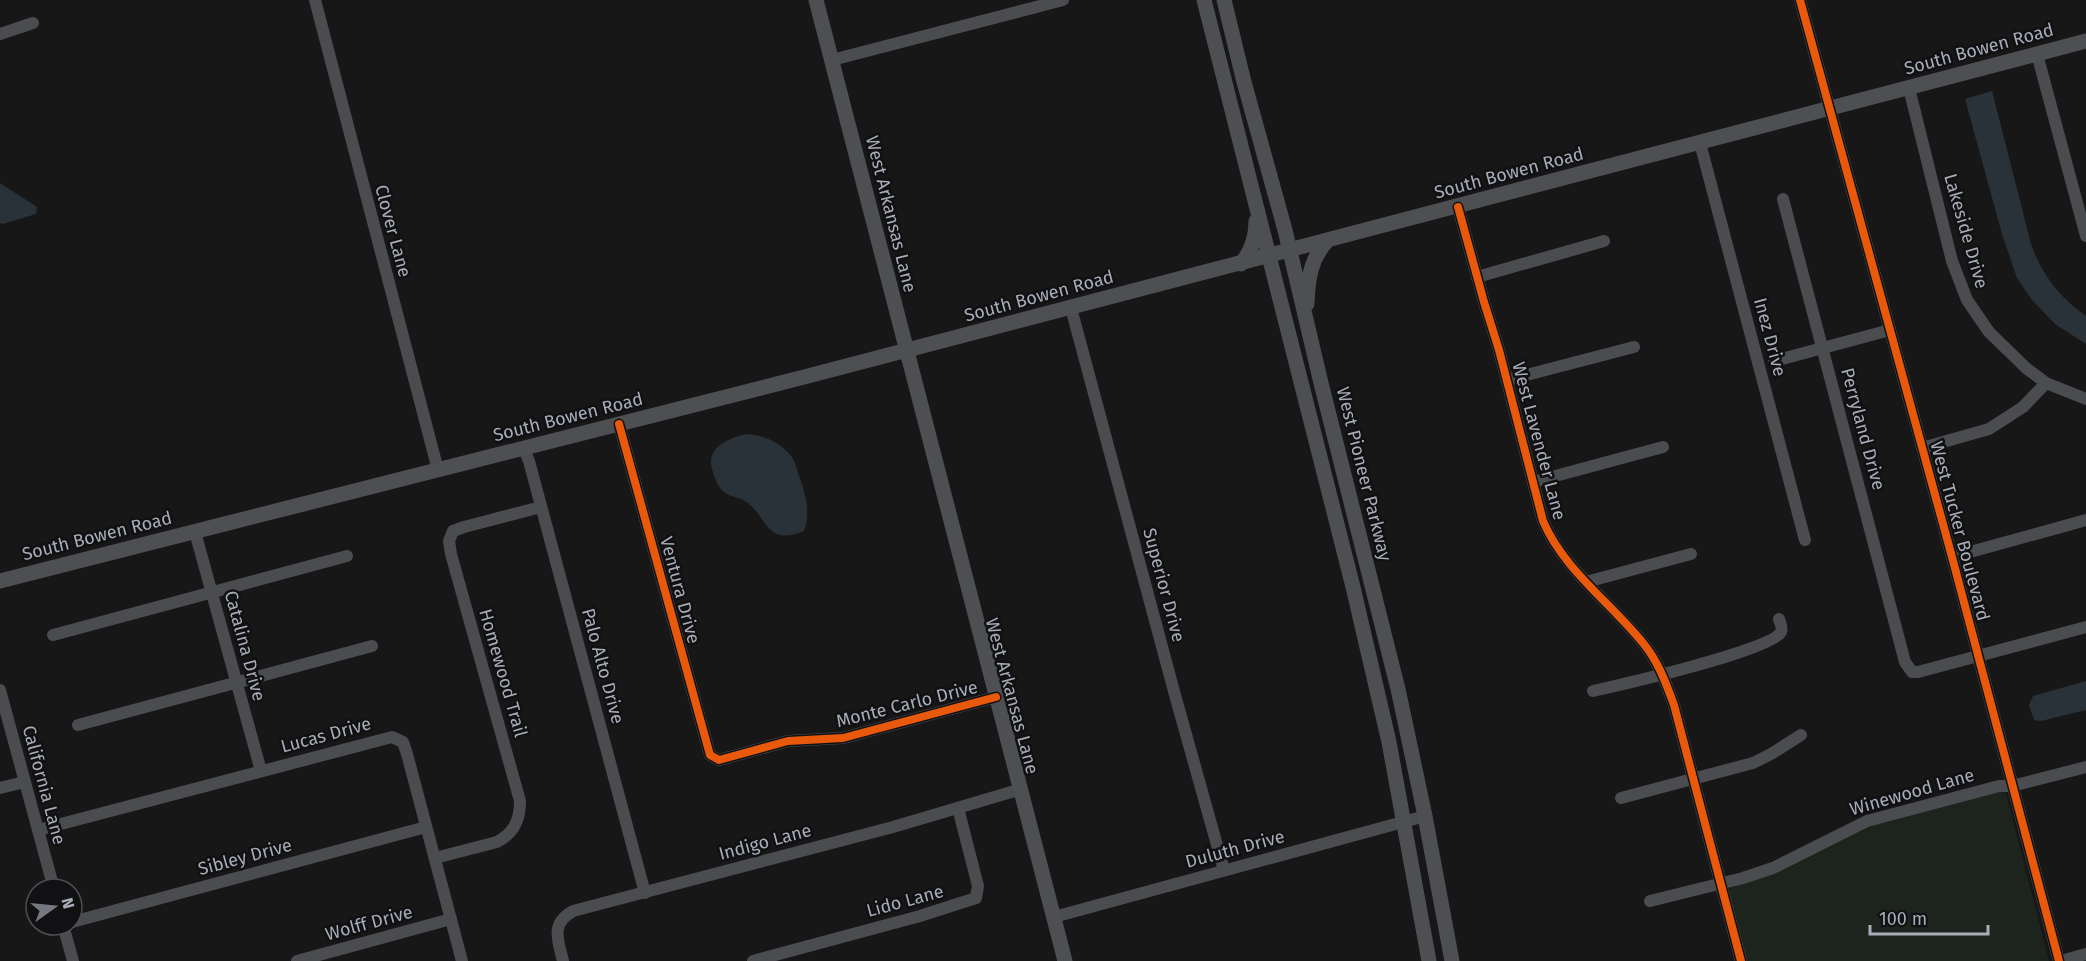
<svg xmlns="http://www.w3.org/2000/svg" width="2086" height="961" viewBox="0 0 2086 961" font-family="'Fira Sans',sans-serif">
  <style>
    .green { fill: #1d241e }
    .water { fill: #2a3239 }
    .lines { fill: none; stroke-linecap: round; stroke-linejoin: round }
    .minor { stroke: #4b4c50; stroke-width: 12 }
    .major { stroke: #4d4f52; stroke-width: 15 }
    .cycleway-casing { stroke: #111113; stroke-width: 11 }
    .cycleway { stroke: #e8590c; stroke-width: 8 }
    .labels { text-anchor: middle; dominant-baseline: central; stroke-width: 5; stroke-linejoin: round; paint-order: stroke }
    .street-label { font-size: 18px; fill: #a8adb8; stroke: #111113 }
  </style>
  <rect width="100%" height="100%" fill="#171717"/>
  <!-- green -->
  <polygon class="green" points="1999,791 2006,793 2049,961 1747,961 1728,893 1731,886 1862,828"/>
  <!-- water -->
  <g class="water">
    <path d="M1992 91 2031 244C2042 275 2059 297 2086 316V344L2055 324 2032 300 2017 278 2002 234 1965 99Z"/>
    <polygon points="0,183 37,207 36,214 3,224 0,223"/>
    <path d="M746 434C763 435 780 442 791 456 795 460 796 467 798 473 805 492 811 511 804 531 765 547 768 516 745 501 739 497 730 497 724 492 718 487 715 479 713 472 704 448 727 439 746 434Z"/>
    <polygon points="2086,681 2086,710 2041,721 2034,720 2029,705 2033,696"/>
  </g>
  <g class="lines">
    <!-- minor -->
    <g class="minor">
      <polyline points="315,0 438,470"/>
      <polyline points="1800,0 1952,557 2059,961"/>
      <polyline points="0,34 33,23"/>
      <polyline points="2037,54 2086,236"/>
      <polyline points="832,60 1063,0"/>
      <polyline points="1909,88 1952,261 1967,300 1989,332 2026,368 2046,383 2086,399"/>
      <polyline points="1700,143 1805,540"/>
      <polyline points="1783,199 1905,662 1912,672 1918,672 2086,627"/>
      <path d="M1458 207 1484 302 1499 350 1543 521C1564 570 1610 602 1643 643 1658 661 1666 683 1674 705L1741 961"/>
      <polyline points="1477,277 1604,241"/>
      <polyline points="1071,308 1175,695 1224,870"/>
      <polyline points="1774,361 1890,330"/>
      <polyline points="1507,380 1634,347"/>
      <polyline points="619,424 710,755 719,760 788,741 843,738 996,697"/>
      <polyline points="1922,448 1989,429 2023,407 2046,383"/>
      <polyline points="524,449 529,461 645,893"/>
      <polyline points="1533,482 1663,447"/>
      <polyline points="195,532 261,771"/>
      <polyline points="1952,557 2086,520"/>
      <polyline points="1586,582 1691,554"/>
      <polyline points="53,635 347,556"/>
      <polyline points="0,690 54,889"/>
      <path d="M1593 691C1620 685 1773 650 1781 632 1783 629 1780 622 1779 619"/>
      <polyline points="78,725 372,646"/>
      <polyline points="0,788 25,782"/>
      <polyline points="1621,798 1753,763 1771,754 1801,735"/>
      <polyline points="38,830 392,737 403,742 407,754 462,961"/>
      <path d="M435 858 497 842C514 833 520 820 520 801L451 554 449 541 453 531 464 527 541 507"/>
      <polyline points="1650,901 1743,878 1773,868 1867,821 1999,786 2012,786 2086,767"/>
      <polyline points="1054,917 1425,816"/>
      <polyline points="72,922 426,827"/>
      <polyline points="63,925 73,961"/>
      <polyline points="297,961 451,919"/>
      <path d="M563 961C558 940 550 924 573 911L893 827 1021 789"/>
      <polyline points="753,961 920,916 976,898 978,886 958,808"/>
      <polyline points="2061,961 2086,954"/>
    </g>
    <!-- major -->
    <g class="major">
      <polyline points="816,0 1065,961"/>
      <polyline points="1204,0 1353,587 1389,742 1429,961"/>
      <polyline points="1224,0 1244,82 1285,230 1321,383 1398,689 1425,816 1452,961"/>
      <path d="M1241 264C1251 252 1256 237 1256 221"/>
      <path d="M1307 304C1308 280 1310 259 1327 241"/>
      <polyline points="0,581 808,376 2086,41"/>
    </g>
    <defs>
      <g id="cycleway">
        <polyline points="1800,0 1952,557 2059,961"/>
        <path d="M1458 207 1484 302 1499 350 1543 521C1564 570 1610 602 1643 643 1658 661 1666 683 1674 705L1741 961"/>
        <polyline points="619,424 710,755 719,760 788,741 843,738 996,697"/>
      </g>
    </defs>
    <!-- cycleway casing -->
    <use href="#cycleway" class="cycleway-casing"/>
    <!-- cycleway -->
    <use href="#cycleway" class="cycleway"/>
  </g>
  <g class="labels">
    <!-- street labels -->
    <g class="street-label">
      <text transform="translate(1979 49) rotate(-15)">South Bowen Road</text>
      <text transform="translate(1509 173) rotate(-15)">South Bowen Road</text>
      <text transform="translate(891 214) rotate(76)">West Arkansas Lane</text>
      <text transform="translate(393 231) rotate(75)">Clover Lane</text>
      <text transform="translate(1966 231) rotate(74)">Lakeside Drive</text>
      <text transform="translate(1039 296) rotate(-15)">South Bowen Road</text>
      <text transform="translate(1770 337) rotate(75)">Inez Drive</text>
      <text transform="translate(568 417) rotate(-14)">South Bowen Road</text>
      <text transform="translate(1863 429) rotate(75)">Perryland Drive</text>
      <text transform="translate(1539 441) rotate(75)">West Lavender Lane</text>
      <text transform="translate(1364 474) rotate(76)">West Pioneer Parkway</text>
      <text transform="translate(1960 531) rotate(75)">West Tucker Boulevard</text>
      <text transform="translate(97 536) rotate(-14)">South Bowen Road</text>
      <text transform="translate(1164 585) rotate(75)">Superior Drive</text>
      <text transform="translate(680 590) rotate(75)">Ventura Drive</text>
      <text transform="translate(245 646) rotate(75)">Catalina Drive</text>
      <text transform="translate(603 666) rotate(75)">Palo Alto Drive</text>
      <text transform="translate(503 673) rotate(74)">Homewood Trail</text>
      <text transform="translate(1012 696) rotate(75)">West Arkansas Lane</text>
      <text transform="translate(907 704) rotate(-14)">Monte Carlo Drive</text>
      <text transform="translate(326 735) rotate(-15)">Lucas Drive</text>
      <text transform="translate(44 785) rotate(75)">California Lane</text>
      <text transform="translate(1912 792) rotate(-16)">Winewood Lane</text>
      <text transform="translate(765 842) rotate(-15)">Indigo Lane</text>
      <text transform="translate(1235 849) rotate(-15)">Duluth Drive</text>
      <text transform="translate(245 857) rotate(-15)">Sibley Drive</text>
      <text transform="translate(905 901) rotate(-15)">Lido Lane</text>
      <text transform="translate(369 923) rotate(-15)">Wolff Drive</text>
    </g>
  </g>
  <!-- north arrow -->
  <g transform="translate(54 907) rotate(75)"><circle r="28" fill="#111113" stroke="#4d4f55" stroke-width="1.5"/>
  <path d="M0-4.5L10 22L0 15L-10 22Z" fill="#757880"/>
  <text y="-9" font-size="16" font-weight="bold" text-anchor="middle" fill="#a8adb8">N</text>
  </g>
  <!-- scale -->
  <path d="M1870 925v9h118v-9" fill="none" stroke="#a8adb8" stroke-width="3"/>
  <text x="1879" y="925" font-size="18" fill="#a8adb8" stroke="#111113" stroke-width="4.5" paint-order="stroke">100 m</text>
</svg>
